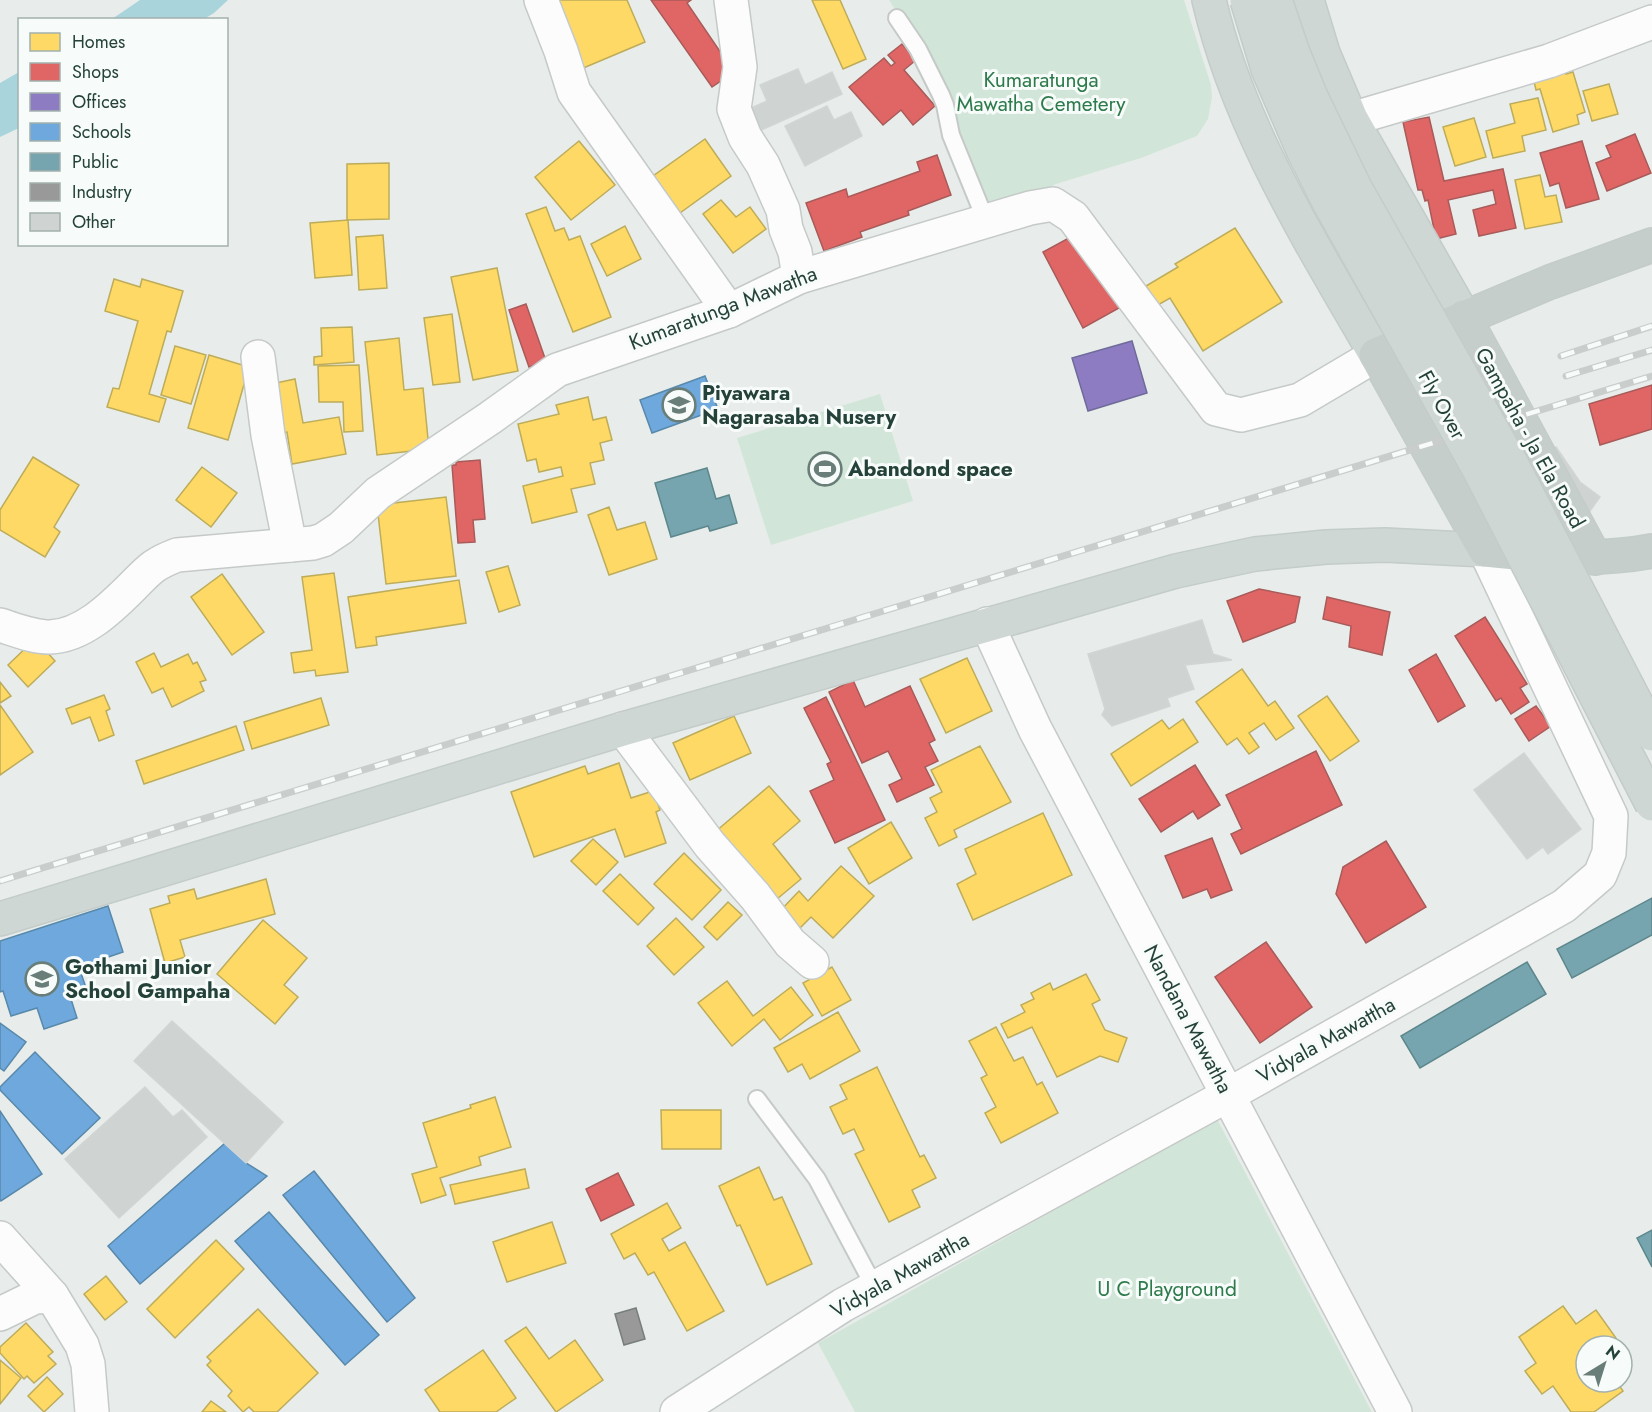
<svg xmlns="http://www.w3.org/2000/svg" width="1652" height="1412" viewBox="0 0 1652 1412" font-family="Jost,sans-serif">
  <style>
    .green { fill: #d1e6d8 }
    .water { fill: #a9d4db }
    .homes { fill: #ffd966; stroke: #bdac59; stroke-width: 1.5 }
    .shops { fill: #e06666; stroke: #a85b59; stroke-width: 1.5 }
    .offices { fill: #8e7cc3; stroke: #6e6b9a; stroke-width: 1.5 }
    .schools { fill: #6fa8dc; stroke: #5889ab; stroke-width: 1.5 }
    .public { fill: #76a5af; stroke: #5d878c; stroke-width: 1.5 }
    .industry { fill: #999; stroke: #767f7c; stroke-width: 1.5 }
    .building { fill: #cfd4d2; stroke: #d1d6d4; stroke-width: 1.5 }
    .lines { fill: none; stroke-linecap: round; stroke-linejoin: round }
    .service-casing { stroke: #c5cac8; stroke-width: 20 }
    .minor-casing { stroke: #c5cac8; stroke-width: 36 }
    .tertiary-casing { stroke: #c5cac8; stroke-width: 36 }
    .primary-casing { stroke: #c3ccc9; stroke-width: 36 }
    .trunk-casing { stroke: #c3ccc9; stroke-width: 36 }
    .service { stroke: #fcfcfc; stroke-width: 16 }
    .minor { stroke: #fcfcfc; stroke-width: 33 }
    .tertiary { stroke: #fcfcfc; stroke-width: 33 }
    .primary { stroke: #cfd7d5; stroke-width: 33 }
    .trunk { stroke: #c6cecc; stroke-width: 33 }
    .rail-casing { stroke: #c9cdcc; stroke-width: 7 }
    .rail { stroke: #f7fbf9; stroke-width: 4.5; stroke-dasharray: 14; stroke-linecap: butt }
    .primary-bridge-casing { stroke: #c3ccc9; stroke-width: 36; stroke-linecap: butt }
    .primary-bridge { stroke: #cfd7d5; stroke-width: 33 }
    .labels { text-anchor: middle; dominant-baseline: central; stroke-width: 6; stroke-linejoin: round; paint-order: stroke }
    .park-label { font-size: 21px; fill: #2d7a4b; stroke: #f7fbf9 }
    .street-label { font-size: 21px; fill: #24423a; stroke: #f7fbf9 }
    .poi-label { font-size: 21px; font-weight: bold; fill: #24423a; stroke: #f7fbf9; text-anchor: start }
  </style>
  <rect width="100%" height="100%" fill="#e8edeb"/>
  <!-- green -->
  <g class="green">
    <polygon points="889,0 1184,0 1211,85 1212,97 1208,119 1197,136 1141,158 1056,184 1031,196 1003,205 987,203 908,31"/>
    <polygon points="880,394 913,501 771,545 737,438"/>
    <polygon points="1217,1119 1372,1412 855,1412 818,1343"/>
  </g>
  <!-- water -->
  <g class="water">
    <polygon points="140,0 228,0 214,13 204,19 112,19"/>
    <polygon points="19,72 19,128 0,137 0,83"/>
  </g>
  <!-- homes -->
  <g class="homes">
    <polygon points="555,0 627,0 645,42 581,69"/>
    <polygon points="812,0 840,0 866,59 843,69"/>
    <polygon points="1564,68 1566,74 1573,72 1585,112 1577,115 1579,124 1553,132 1540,89 1536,90 1533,77"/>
    <polygon points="1609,84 1618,114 1592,121 1583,91"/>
    <polygon points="1538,98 1546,130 1522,136 1525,151 1493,158 1486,131 1515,123 1510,104"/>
    <polygon points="1474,118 1486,157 1455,166 1443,127"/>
    <polygon points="705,139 731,176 673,218 646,181"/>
    <polygon points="579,141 615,185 571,220 535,177"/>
    <polygon points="389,163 389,219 347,220 347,164"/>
    <polygon points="1540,175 1545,197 1556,195 1562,222 1525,229 1515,180"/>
    <polygon points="721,200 736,217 750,207 766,229 733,253 703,214"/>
    <polygon points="546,207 555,231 564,228 569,240 580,236 611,317 573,332 526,214"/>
    <polygon points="348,220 352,275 315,278 310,223"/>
    <polygon points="625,226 641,259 607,276 591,244"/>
    <polygon points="1235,228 1282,302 1203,351 1170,298 1158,305 1146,286 1178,267 1175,264"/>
    <polygon points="383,235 387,288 359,290 356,237"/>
    <polygon points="497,268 518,371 473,380 451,277"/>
    <polygon points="114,279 140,287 142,279 183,291 171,332 167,331 149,394 166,399 159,422 107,407 113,388 119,389 138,321 105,311"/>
    <polygon points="452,314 460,382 433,385 424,318"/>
    <polygon points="352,327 354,362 314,365 314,357 322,356 321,328"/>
    <polygon points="399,338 404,390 423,388 429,449 377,455 365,342"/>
    <polygon points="175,346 206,355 191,404 161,395"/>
    <polygon points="209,355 249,367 228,440 188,428"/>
    <polygon points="359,365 363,431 344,432 343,402 319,402 318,366"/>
    <polygon points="295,379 303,423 339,417 346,454 292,464 287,432 280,433 271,384"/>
    <polygon points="588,397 593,420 606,417 612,440 600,443 604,460 590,463 595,484 571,489 577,512 532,523 523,486 563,476 561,467 539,472 536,459 527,461 518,424 559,414 556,405"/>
    <polygon points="33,457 79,485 54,527 60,532 45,557 0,530 0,510"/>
    <polygon points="202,467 237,493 211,527 176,500"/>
    <polygon points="446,497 456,576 386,584 377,505"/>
    <polygon points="609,507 617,530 645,522 657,559 609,575 588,515"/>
    <polygon points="508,566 520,605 499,612 486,572"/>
    <polygon points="334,573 348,672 316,676 315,670 294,673 291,653 312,650 302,577"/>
    <polygon points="222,574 264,632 232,655 191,597"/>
    <polygon points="459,580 466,623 376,637 377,645 356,648 348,597"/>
    <polygon points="35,639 55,661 28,687 8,665"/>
    <polygon points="154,653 161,667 188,654 193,664 197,662 206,680 200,682 204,691 172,707 163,688 152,693 136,662"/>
    <polygon points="967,658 992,711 946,733 920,679"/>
    <polygon points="1242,669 1268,706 1275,701 1294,728 1276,740 1264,723 1249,733 1259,747 1249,754 1237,738 1227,745 1196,702"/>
    <polygon points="0,682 11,696 0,703"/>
    <polygon points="104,695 110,709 106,711 114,735 99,741 90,717 72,724 66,709"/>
    <polygon points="1327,696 1359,741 1330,761 1298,716"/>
    <polygon points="321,698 329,725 252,749 244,722"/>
    <polygon points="0,705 33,752 0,775"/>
    <polygon points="734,716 751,753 690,780 673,743"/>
    <polygon points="1183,719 1198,742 1131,786 1111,754 1162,720 1169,729"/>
    <polygon points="236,726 244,750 144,784 136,761"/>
    <polygon points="980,746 1011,802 954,830 957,837 939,846 925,818 937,812 930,798 942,792 931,770"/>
    <polygon points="619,763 631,798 653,791 660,810 656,812 666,843 625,857 615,829 534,857 511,792 585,766 588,774"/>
    <polygon points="769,786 800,821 773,844 801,879 777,899 715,832"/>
    <polygon points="1043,813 1072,875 973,920 957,884 976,874 965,849"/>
    <polygon points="891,822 912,858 869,884 848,848"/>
    <polygon points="593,839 618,862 596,885 571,861"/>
    <polygon points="684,853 721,890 692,920 654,884"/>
    <polygon points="841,866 874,896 833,938 811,917 799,929 780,911 799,891 808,901"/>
    <polygon points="620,874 654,908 638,925 603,891"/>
    <polygon points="266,879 275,914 180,940 185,957 165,963 150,909 170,903 168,896 194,889 197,899"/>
    <polygon points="728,902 742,915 717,940 704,927"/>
    <polygon points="676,918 704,947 674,975 647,946"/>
    <polygon points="263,920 307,958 284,985 298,997 275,1024 217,974"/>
    <polygon points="832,967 851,1000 822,1016 803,983"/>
    <polygon points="1086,974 1100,1000 1092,1004 1105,1030 1127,1038 1118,1062 1100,1056 1057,1077 1032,1027 1008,1038 1001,1024 1025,1012 1021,1005 1034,999 1031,993 1050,983 1053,990"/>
    <polygon points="727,981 753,1016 791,987 813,1015 780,1040 764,1019 732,1046 698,1003"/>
    <polygon points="838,1012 860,1051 810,1079 802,1064 788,1072 774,1048"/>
    <polygon points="996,1027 1014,1061 1023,1057 1037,1085 1042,1082 1058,1113 1001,1143 985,1113 996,1107 981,1078 987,1075 969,1041"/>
    <polygon points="877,1067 920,1157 924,1155 936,1178 912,1190 920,1207 889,1222 855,1154 864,1150 854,1129 843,1134 830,1107 847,1099 840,1085"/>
    <polygon points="495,1097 511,1147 479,1157 481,1165 440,1178 446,1195 421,1203 412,1174 437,1167 423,1123 471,1108 470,1105"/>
    <polygon points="661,1110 721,1110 721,1149 662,1149"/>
    <polygon points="759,1167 774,1200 782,1197 812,1264 767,1285 740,1225 737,1226 719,1186"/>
    <polygon points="525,1169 529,1188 455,1204 450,1185"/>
    <polygon points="667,1203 681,1228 662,1239 669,1251 685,1242 724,1311 687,1331 654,1272 648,1275 635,1253 624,1259 611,1234"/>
    <polygon points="552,1222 566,1263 507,1282 493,1242"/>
    <polygon points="216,1240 244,1269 175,1338 147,1309"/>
    <polygon points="106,1276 127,1302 105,1320 84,1294"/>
    <polygon points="1563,1306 1576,1324 1596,1310 1616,1338 1605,1346 1586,1346 1586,1382 1617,1382 1623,1391 1594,1412 1571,1412 1553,1386 1542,1394 1525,1371 1536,1363 1519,1337"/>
    <polygon points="258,1309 318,1373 277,1412 254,1412 249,1407 243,1412 228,1396 232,1391 207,1365 211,1361 207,1357"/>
    <polygon points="26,1323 53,1352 48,1356 56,1364 34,1383 27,1376 24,1379 0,1353 0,1347"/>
    <polygon points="526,1327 549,1359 575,1340 603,1380 556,1412 505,1341"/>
    <polygon points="483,1350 516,1398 496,1412 440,1412 425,1390"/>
    <polygon points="0,1360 21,1378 0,1404"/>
    <polygon points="47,1377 63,1394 44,1412 28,1396"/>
    <polygon points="211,1401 226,1412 202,1412"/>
  </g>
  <!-- shops -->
  <g class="shops">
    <polygon points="651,0 691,0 687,3 734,72 712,87"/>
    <polygon points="902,44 916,60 904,70 935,106 913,125 901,110 883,125 849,87 884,58 891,66 895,63 888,55"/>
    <polygon points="1429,117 1444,181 1503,169 1516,228 1479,236 1473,210 1496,204 1493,190 1448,200 1456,234 1436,239 1428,200 1425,201 1422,190 1418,190 1403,122"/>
    <polygon points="1635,134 1651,173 1607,191 1596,163 1611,157 1606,146"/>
    <polygon points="1582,141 1599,199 1566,208 1559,183 1550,186 1540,153"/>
    <polygon points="937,155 951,195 908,211 909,215 860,232 862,237 824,251 806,203 846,189 848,197 920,171 917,162"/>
    <polygon points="1078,233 1119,308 1083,328 1043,252"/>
    <polygon points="526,304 546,361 529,367 509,310"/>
    <polygon points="1652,385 1652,429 1600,445 1589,404"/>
    <polygon points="480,460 485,519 473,520 475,542 458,543 452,465 456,465 456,462"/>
    <polygon points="1259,589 1300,597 1295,622 1243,642 1227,601"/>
    <polygon points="1327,597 1390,612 1382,655 1349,647 1351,626 1323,619"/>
    <polygon points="1485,617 1527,684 1520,688 1529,702 1511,714 1501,698 1496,701 1455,636"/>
    <polygon points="1436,654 1465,706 1438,722 1409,670"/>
    <polygon points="853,680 865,707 910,686 935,740 929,743 938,761 925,767 934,785 897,802 889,785 902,779 888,751 862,763 829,692"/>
    <polygon points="826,697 885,820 835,843 810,791 834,780 827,764 831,762 804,708"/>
    <polygon points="1536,706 1551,726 1529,741 1515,719"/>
    <polygon points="1316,751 1342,805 1241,854 1231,834 1242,829 1226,795"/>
    <polygon points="1195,765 1220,805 1198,819 1193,811 1161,832 1139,799"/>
    <polygon points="1212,838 1232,890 1211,898 1207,889 1183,898 1165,856"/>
    <polygon points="1386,841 1426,907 1366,943 1336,894 1343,867"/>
    <polygon points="1266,942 1312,1007 1260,1043 1215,977"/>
    <polygon points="618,1173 634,1205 601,1221 586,1189"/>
  </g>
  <!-- offices -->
  <polygon class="offices" points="1132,341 1147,393 1088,411 1072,358"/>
  <!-- schools -->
  <g class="schools">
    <polygon points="705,376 718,409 652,433 640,400"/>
    <polygon points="108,906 123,952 79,967 87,991 70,996 77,1018 44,1029 37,1008 11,1016 3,991 0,992 0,941"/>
    <polygon points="0,1023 26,1042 4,1071 0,1068"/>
    <polygon points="35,1052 100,1118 62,1154 0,1090 0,1087"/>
    <polygon points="0,1111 42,1174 1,1201 0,1199"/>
    <polygon points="232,1137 246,1163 267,1176 140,1284 108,1246"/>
    <polygon points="314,1171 415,1298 387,1322 283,1195"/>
    <polygon points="269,1212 379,1335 345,1365 235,1241"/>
  </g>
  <!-- public -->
  <g class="public">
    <polygon points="707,468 716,499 729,495 737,523 710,531 708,526 671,537 655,483"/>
    <polygon points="1652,898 1652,935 1572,978 1557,949"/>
    <polygon points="1527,962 1546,994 1420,1068 1401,1036"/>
    <polygon points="1652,1230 1652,1267 1637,1238"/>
  </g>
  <!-- industry -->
  <polygon class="industry" points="636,1308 645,1339 624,1345 615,1314"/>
  <!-- building -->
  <g class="building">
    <polygon points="798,69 805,85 832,72 842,94 759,131 749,109 767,101 760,85"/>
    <polygon points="827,106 834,120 851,112 862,136 805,166 785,126"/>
    <polygon points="1556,447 1580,482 1600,497 1590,511 1574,502 1543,457"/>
    <polygon points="1202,620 1213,654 1232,660 1185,665 1194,689 1167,698 1170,706 1112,726 1102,715 1105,709 1088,654"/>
    <polygon points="1524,753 1581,829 1548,854 1543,847 1527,859 1474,790"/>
    <polygon points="172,1021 283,1122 246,1163 134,1061"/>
    <polygon points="145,1087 173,1117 182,1110 207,1137 119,1218 65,1159"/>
  </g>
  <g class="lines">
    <defs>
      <g id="service">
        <polyline points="897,18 918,49 941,95 945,105 951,135 986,221"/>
        <polyline points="757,1099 817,1179 875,1288"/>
      </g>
      <g id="minor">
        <polyline points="541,0 561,51 574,92 729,311"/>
        <polyline points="731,0 740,67 734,109 745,137 763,165 783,210 786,229 795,252 799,277"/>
        <polyline points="1351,119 1549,61 1652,22"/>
        <polyline points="258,357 268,435 290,545"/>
        <path d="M0 625C16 630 33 637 50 637 82 636 110 609 132 587 149 570 153 564 177 555L313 543 323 540 341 528 378 493 490 418 557 370 729 311 799 277 1030 208 1053 204 1073 217 1216 409 1241 415 1300 400 1376 355"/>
        <polyline points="623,729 710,845 755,896 790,943 812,962"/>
        <polyline points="0,1314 35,1297 52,1296"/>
        <polyline points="677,1412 843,1305 1228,1095 1564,906 1600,875 1609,853 1611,816 1485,550"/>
      </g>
      <g id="tertiary">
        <polyline points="987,624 1035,729 1395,1412"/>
        <polyline points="0,1238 52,1296 82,1345 88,1364 92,1412"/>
      </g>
      <g id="primary">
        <path d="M1209 0C1239 129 1311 242 1376 355"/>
        <polyline points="1307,0 1323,53 1351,119 1464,317"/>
        <polyline points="0,919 623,729 1176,571 1255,554 1326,547 1385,545 1485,550"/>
      </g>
      <g id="trunk">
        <path d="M1652 245 1550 282 1376 355 1485 550C1541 556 1596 562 1652 551"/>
        <polyline points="1464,317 1595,558"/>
      </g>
    </defs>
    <!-- service casing -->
    <use href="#service" class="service-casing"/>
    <!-- minor casing -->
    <use href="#minor" class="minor-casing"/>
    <!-- tertiary casing -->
    <use href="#tertiary" class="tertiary-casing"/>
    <!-- primary casing -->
    <use href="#primary" class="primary-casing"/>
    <!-- trunk casing -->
    <use href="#trunk" class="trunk-casing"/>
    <!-- service -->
    <use href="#service" class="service"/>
    <!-- minor -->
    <use href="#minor" class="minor"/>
    <!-- tertiary -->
    <use href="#tertiary" class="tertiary"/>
    <!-- primary -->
    <use href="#primary" class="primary"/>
    <!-- trunk -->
    <use href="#trunk" class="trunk"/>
    <defs>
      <g id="rail">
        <polyline points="1561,356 1652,326"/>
        <polyline points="1566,376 1652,350"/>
        <polyline points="0,881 1652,376"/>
      </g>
    </defs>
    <!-- rail casing -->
    <use href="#rail" class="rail-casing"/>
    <!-- rail -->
    <use href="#rail" class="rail"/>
    <defs>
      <g id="primary-bridge">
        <polyline points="1247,0 1268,69 1303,150 1330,204 1479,469 1652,804"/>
        <polyline points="1275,0 1293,53 1311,97 1355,188 1513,467 1652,734"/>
      </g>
    </defs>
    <!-- primary-bridge casing -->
    <use href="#primary-bridge" class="primary-bridge-casing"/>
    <!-- primary-bridge -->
    <use href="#primary-bridge" class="primary-bridge"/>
  </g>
  <!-- icons -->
  <defs>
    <symbol id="school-ring" viewBox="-11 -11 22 22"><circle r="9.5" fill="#f7fbf9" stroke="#697e78" stroke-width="1.5"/><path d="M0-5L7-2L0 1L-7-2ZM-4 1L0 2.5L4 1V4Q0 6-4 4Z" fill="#697e78"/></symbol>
    <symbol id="stadium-ring" viewBox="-11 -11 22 22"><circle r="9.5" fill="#f7fbf9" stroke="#697e78" stroke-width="1.5"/><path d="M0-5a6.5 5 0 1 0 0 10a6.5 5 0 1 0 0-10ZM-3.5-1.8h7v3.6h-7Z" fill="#697e78"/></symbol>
  </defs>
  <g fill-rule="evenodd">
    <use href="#school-ring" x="660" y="386" width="38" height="38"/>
    <use href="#stadium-ring" x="806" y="450" width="38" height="38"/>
    <use href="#school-ring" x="23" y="960" width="38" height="38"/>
  </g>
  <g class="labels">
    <!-- park labels -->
    <g class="park-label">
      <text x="1041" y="80">Kumaratunga<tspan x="1041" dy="24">Mawatha Cemetery</tspan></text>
      <text x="1167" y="1289">U C Playground</text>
    </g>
    <!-- street labels -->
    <g class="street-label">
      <text transform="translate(723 308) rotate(-21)">Kumaratunga Mawatha</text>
      <text transform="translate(1442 405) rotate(61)">Fly Over</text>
      <text transform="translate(1530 438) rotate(61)">Gampaha - Ja Ela Road</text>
      <text transform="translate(1188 1019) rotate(62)">Nandana Mawatha</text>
      <text transform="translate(1326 1040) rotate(-29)">Vidyala Mawattha</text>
      <text transform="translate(900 1275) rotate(-29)">Vidyala Mawattha</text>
    </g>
    <!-- poi labels -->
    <g class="poi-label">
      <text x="702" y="393">Piyawara<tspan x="702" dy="24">Nagarasaba Nusery</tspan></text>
      <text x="848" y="469">Abandond space</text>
      <text x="65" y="967">Gothami Junior<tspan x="65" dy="24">School Gampaha</tspan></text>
    </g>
  </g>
  <!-- legend -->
  <rect x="18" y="18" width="210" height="228" fill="#f7fbf9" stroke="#a3b1ad" stroke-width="1.5"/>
  <rect x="30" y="33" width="30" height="18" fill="#ffd966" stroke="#a3b1ad" stroke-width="1.5"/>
  <text x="72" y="48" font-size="18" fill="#24423a">Homes</text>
  <rect x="30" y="63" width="30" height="18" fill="#e06666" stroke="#a3b1ad" stroke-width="1.5"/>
  <text x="72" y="78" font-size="18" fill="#24423a">Shops</text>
  <rect x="30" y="93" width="30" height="18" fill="#8e7cc3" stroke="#a3b1ad" stroke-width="1.5"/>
  <text x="72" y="108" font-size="18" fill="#24423a">Offices</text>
  <rect x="30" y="123" width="30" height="18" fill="#6fa8dc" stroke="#a3b1ad" stroke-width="1.5"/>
  <text x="72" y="138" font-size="18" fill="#24423a">Schools</text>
  <rect x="30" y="153" width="30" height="18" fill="#76a5af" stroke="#a3b1ad" stroke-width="1.5"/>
  <text x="72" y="168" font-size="18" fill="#24423a">Public</text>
  <rect x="30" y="183" width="30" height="18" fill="#999999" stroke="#a3b1ad" stroke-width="1.5"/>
  <text x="72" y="198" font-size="18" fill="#24423a">Industry</text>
  <rect x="30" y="213" width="30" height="18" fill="#cfd4d2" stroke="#a3b1ad" stroke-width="1.5"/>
  <text x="72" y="228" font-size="18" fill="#24423a">Other</text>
  <!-- north arrow -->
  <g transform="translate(1604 1364) rotate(38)"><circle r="28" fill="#f7fbf9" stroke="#a3b1ad" stroke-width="1.5"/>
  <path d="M0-4.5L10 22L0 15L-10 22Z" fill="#697e78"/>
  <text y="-9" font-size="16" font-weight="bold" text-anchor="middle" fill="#24423a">N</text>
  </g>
</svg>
